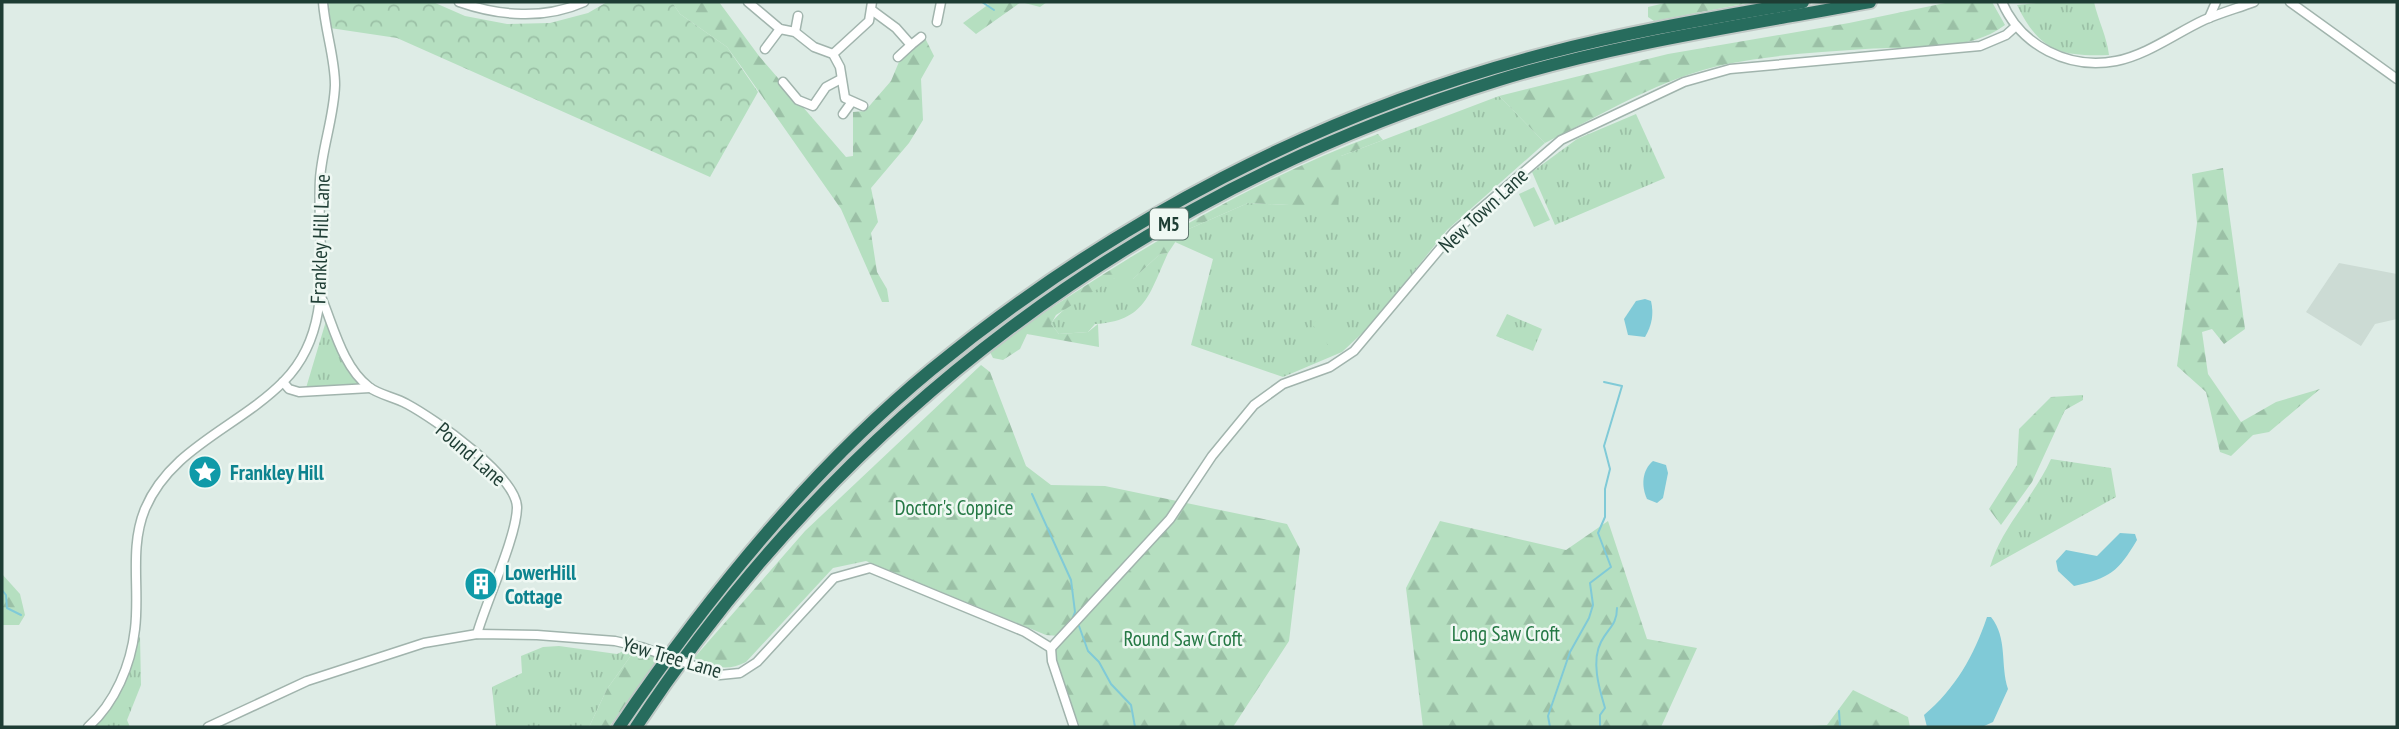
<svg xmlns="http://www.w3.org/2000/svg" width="2399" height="729" viewBox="0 0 2399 729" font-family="'PT Sans Narrow',sans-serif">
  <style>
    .built { fill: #ccdbd4 }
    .grass { fill: url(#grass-tufts) }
    .forest { fill: url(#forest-firs) }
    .park { fill: url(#park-crowns) }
    .pitch { fill: #b5dfc0 }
    .water { fill: #80cad7 }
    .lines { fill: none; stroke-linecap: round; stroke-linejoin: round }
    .stream { stroke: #80cad7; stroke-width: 2 }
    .minor-casing { stroke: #a1b4ad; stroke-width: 11 }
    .highway-casing { stroke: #c0c9c6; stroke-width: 16 }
    .minor { stroke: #fff; stroke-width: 8 }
    .highway { stroke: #276c5d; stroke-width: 12 }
    .minor-bridge-casing { stroke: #a1b4ad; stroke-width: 11; stroke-linecap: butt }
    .minor-bridge { stroke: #fff; stroke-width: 8 }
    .labels { text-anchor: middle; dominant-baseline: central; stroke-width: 5; stroke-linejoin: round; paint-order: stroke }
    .shield { fill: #eff8f3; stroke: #5d756d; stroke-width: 2 }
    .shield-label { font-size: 19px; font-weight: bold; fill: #1e3d34 }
    .street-label { font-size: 21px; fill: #1e3d34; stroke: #eff8f3 }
    .culture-label { font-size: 21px; font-weight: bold; fill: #0d838f; stroke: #eff8f3; text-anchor: start }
    .park-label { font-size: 21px; fill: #247844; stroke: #eff8f3 }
  </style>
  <defs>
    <pattern id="grass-tufts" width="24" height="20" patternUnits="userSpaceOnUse" patternTransform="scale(1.75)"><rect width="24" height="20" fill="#b5dfc0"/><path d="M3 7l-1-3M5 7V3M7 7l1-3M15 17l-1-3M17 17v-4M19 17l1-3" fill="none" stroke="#9bc0a6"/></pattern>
    <pattern id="forest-firs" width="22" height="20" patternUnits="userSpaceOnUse" patternTransform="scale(1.75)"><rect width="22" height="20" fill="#b5dfc0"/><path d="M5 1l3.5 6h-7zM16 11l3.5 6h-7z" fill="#9bc0a6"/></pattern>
    <pattern id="park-crowns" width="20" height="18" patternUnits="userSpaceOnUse" patternTransform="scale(1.75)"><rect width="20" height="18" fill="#b5dfc0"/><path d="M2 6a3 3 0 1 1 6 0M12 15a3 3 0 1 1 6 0" fill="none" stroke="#9bc0a6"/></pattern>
  </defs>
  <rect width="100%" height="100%" fill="#deece6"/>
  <!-- built -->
  <polygon class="built" points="2339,263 2397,274 2397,319 2375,324 2361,346 2306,312"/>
  <!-- grass -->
  <g class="grass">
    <path d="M2045 2H2094C2098 20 2107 37 2109 55 2059 57 2039 50 2017 5Z"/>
    <polygon points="1499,96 1545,143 1447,230 1371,325 1342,352 1283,377 1191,345 1213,259 1175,242 1182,232 1248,203 1289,205 1341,156"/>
    <polygon points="1636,114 1665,178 1555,225 1532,172 1577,139"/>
    <path d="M1168 253C1149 294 1146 321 1095 324L1088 332 1059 334 1051 324C1058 311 1100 281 1115 278 1120 277 1128 279 1133 279L1160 254Z"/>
    <polygon points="1507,314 1542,329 1533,351 1496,336"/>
    <polygon points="326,321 336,346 361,385 306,388"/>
    <path d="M2051 459 2111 468 2116 497 1990 567C2002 526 2034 497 2051 459Z"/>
    <polygon points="140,636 141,685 127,720 130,727 93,727 118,695"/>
    <polygon points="559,646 617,654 628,649 632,654 607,689 589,727 496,727 492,687 522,673 521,656 543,647"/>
  </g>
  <!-- forest -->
  <g class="forest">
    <polygon points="672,2 719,2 759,56 846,157 853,156 853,112 865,111 891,81 901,57 924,36 934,56 921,79 923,120 909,143 871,188 878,222 871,233 877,272 887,289 889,302 882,302 841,209 743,69 727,47 680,14"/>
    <polygon points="984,2 1047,2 1040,7 1021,2 976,34 963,23 989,4"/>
    <polygon points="1669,2 1754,2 1654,21 1648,17 1648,7"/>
    <path d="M1950 2H1992L2005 25C1969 53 1909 46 1865 49 1820 52 1771 55 1727 64 1663 77 1603 114 1545 143L1499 96 1668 54 1849 23Z"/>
    <path d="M1378 134 1383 140 1341 156 1338 213 1289 205 1248 203 1182 232 1168 253 1160 254 1132 280 1115 278 1056 315 1051 324 1059 334 1088 332 1098 324 1099 347 1027 334 1020 349 1003 360 993 358 989 350C1113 265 1237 186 1378 134Z"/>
    <polygon points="2223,168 2245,329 2224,344 2212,329 2202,332 2208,374 2241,422 2276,402 2320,389 2269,432 2253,435 2231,456 2220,452 2206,392 2177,366 2197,223 2192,174"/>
    <path d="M981 365 990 372 1026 466 1051 485 1105 486 1287 524 1300 549 1289 641 1233 727H1080L1051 654 1059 636 1046 635 866 561 833 568 746 662C726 672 714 667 694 658L805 531Z"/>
    <polygon points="2083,395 2083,400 2065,410 2032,482 2001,525 1989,509 2017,465 2019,429 2051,397"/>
    <polygon points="1440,521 1566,550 1608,521 1647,639 1697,648 1661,727 1423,727 1406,588"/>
    <polygon points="2,574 20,594 25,615 19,625 2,625"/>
    <polygon points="638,651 661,657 609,727 589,727 607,689 632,654"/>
    <polygon points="1853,690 1908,717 1910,727 1795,727 1827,725"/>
  </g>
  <!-- park -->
  <polygon class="park" points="329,2 433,2 465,16 507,24 550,23 588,13 607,2 672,2 680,14 727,47 758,92 710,177 397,38 330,28"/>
  <!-- pitch -->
  <g class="pitch">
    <polygon points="1534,187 1550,220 1534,227 1519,194"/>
    <polygon points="1325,314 1347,343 1334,353 1312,324"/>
  </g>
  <!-- water -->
  <g class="water">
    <path d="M1645 299 1651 301C1654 314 1652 325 1645 337L1628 335 1624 319 1636 301Z"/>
    <path d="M1653 461 1666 465 1668 473 1663 498 1657 503 1647 499C1641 486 1642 470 1653 461Z"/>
    <path d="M2120 533 2135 534 2137 540C2118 572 2110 578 2074 586L2058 571 2056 561 2066 550 2097 556Z"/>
    <path d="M1987 617H1991C2008 638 2000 665 2008 689L1993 722 1982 727H1927L1924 715C1955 689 1974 656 1987 617Z"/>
  </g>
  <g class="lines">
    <!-- stream -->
    <g class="stream">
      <polyline points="982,2 994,10"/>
      <polyline points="1032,494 1071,580 1075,612 1073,617"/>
      <polyline points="2,590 6,595 7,608 21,615"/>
      <polyline points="1079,626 1088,651 1099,662 1111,684 1131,705 1135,727"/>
      <polyline points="1839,711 1840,727"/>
      <polyline points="1550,727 1548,716 1570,652 1589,618 1593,605 1590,583 1611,567 1598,533 1605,517 1605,489 1610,469 1604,446 1622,386 1604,382"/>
      <path d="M1600 727V715L1605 708C1599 688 1591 661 1601 642 1608 628 1617 625 1617 608"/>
    </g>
    <defs>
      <g id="minor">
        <path d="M459 2C499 16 544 20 584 2"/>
        <polyline points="748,2 780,29 795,32 814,47 833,54 840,67 845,98 863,106"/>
        <path d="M2002 2C2021 46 2069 70 2116 61 2147 55 2176 33 2204 20 2220 13 2238 8 2254 2"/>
        <polyline points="2290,2 2397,79"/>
        <polyline points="873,11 896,28 911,45 898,57"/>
        <polyline points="2209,18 2216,2"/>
        <polyline points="937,22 941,2"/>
        <polyline points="795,32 798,16"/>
        <polyline points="911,45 921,37"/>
        <polyline points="765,49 780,29"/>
        <polyline points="833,54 869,21 872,2"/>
        <polyline points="783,82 798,100 813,106 826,87 841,79"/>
        <polyline points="843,114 851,103"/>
        <path d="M322 299C334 328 343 367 369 387 379 395 395 397 407 404 435 419 516 476 517 507 517 536 486 602 477 634"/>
        <polyline points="283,382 289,389 299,392 370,388"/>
        <polyline points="1051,648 1170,519 1212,456 1254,405 1283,384 1330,367 1354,351 1454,232 1561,140 1684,82 1730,69 1980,46 2006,35 2016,26"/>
        <polyline points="1051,648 1052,661 1074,727"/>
        <polyline points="703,669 720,675 740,673 757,662 834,578 870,568 1025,632 1051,648"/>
        <path d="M88 727C115 703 131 665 135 629 140 589 129 548 145 509 171 447 239 427 284 381 338 326 316 248 320 179 322 148 334 117 335 85 335 58 325 30 323 2"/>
        <polyline points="208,727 307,681 424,643 477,634 537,635 615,641 641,647"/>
      </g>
      <g id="highway">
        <path d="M619 727C706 599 811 469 931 370 1111 222 1323 111 1548 53 1632 31 1718 17 1803 2"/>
        <path d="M636 727C843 414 1140 191 1499 80 1619 43 1747 25 1870 2"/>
      </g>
    </defs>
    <!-- minor casing -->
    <use href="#minor" class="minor-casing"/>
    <!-- highway casing -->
    <use href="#highway" class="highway-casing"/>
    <!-- minor -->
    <use href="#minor" class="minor"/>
    <!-- highway -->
    <use href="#highway" class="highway"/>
    <defs>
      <polyline id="minor-bridge" points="641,647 703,669"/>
    </defs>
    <!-- minor-bridge casing -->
    <use href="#minor-bridge" class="minor-bridge-casing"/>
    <!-- minor-bridge -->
    <use href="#minor-bridge" class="minor-bridge"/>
  </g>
  <!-- icons -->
  <defs>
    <symbol id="sight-disc" viewBox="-11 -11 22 22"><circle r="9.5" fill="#0f9aa8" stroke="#eff8f3"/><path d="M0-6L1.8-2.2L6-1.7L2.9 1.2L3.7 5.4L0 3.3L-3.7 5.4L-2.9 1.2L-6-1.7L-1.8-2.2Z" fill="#fff"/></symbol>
    <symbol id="building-disc" viewBox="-11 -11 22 22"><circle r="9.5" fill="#0f9aa8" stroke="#eff8f3"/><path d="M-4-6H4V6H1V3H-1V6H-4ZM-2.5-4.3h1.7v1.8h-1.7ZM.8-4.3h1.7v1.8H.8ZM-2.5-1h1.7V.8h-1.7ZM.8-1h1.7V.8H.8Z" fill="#fff"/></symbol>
  </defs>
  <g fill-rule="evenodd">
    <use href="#sight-disc" x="186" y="453" width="38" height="38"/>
    <use href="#building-disc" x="462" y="565" width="38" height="38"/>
  </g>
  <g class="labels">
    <!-- shield labels -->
    <rect class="shield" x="1150" y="208.5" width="38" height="31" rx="5"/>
    <g class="shield-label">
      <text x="1169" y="224">M5</text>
    </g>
    <!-- street labels -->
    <g class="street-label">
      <text transform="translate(1483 210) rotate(-43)">New Town Lane</text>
      <text transform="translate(320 239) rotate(-88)">Frankley Hill Lane</text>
      <text transform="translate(471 454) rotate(41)">Pound Lane</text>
      <text transform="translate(672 657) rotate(16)">Yew Tree Lane</text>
    </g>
    <!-- culture labels -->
    <g class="culture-label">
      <text x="230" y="472">Frankley Hill</text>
      <text x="505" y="572">LowerHill<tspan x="505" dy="24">Cottage</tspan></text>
    </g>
    <!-- park labels -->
    <g class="park-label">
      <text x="954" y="507">Doctor's Coppice</text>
      <text x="1506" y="633">Long Saw Croft</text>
      <text x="1183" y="638">Round Saw Croft</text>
    </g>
  </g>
  <!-- border -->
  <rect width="2399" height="729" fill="none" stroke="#1e3d34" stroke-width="7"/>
</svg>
